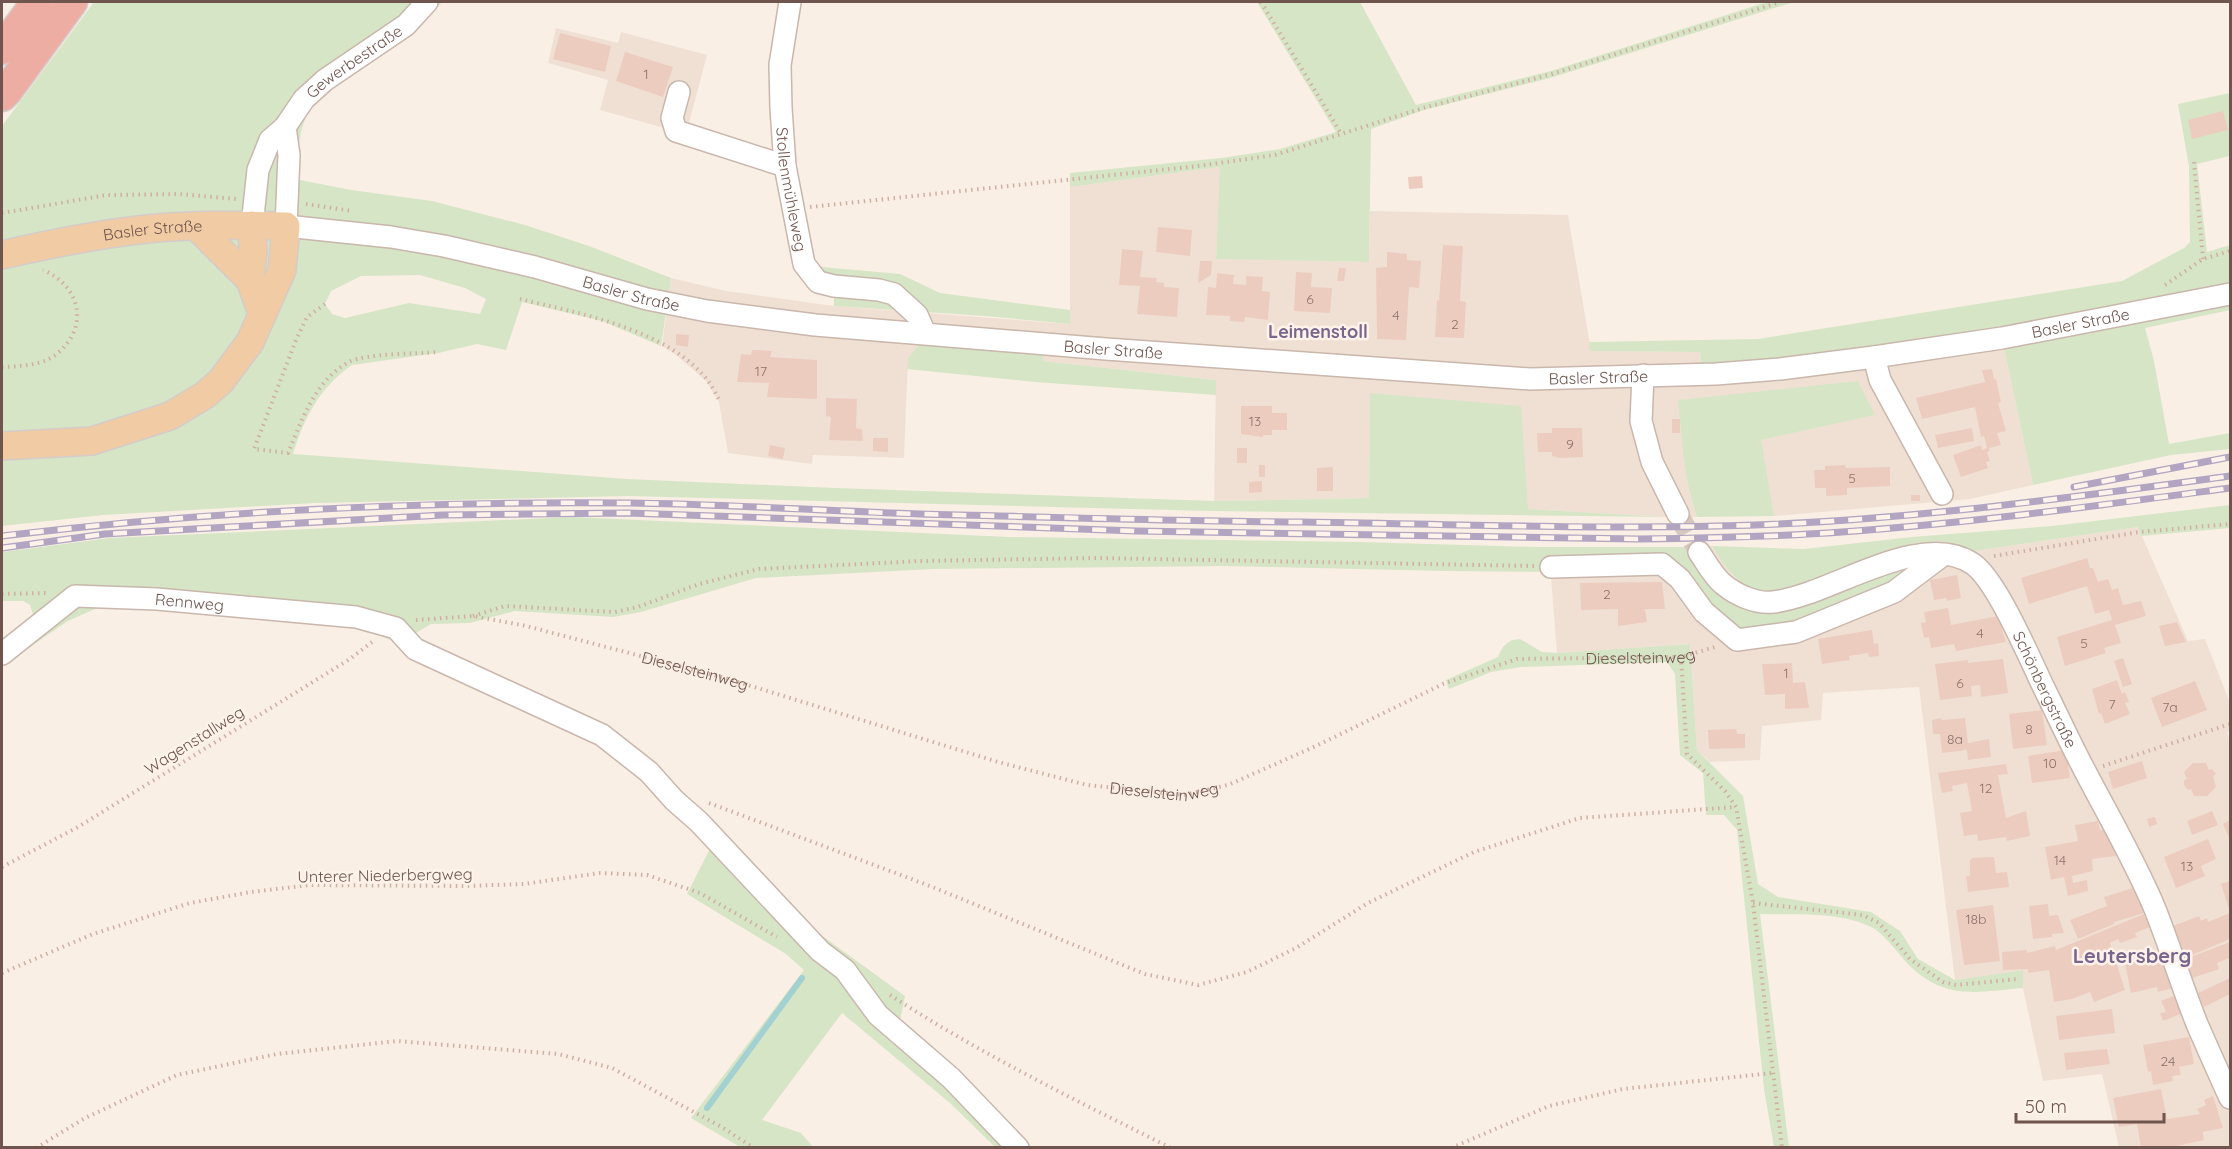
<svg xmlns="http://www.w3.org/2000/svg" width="2232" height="1149" viewBox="0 0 2232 1149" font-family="Quicksand,sans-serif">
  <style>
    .residential { fill: #f0e0d4 }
    .green { fill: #d6e5c5; fill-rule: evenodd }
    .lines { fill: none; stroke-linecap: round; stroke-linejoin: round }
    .stream { stroke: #a3d0d1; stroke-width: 6 }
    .building { fill: #ecccbf }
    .minor-tunnel { stroke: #d6c8bf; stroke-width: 21; stroke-dasharray: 21 10; stroke-linecap: butt }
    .minor-casing { stroke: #c9b6ac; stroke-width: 24 }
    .major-casing { stroke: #d4ccca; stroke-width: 30 }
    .highway-casing { stroke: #d4ccca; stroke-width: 33 }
    .path { stroke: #d0afa3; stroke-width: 4; stroke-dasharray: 1.5 4.5; stroke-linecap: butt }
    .minor { stroke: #fff; stroke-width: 21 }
    .major { stroke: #f1cba4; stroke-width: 27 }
    .highway { stroke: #edada2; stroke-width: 30 }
    .rail-casing { stroke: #b1a5c1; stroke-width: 7 }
    .rail { stroke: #fdf3ea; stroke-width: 4.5; stroke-dasharray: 14; stroke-linecap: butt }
    .labels { text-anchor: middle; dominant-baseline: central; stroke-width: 5; stroke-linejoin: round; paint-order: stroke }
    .number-label { font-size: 14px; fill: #8e736a }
    .street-label { font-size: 16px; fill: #6f554d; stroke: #fdf3ea }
    .neighbourhood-label { font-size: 18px; font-weight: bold; fill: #7a658c; stroke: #fdf3ea }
    .quarter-label { font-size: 20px; font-weight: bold; fill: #7a658c; stroke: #fdf3ea }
  </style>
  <rect width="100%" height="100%" fill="#f9efe5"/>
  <!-- residential -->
  <g class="residential">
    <polygon points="556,28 618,43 621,32 707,55 686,134 600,110 608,80 548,63"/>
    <polygon points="1221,167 1216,258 1369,262 1370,211 1568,215 1591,351 1700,352 1701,362 2000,329 2033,485 1970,499 1774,516 1760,440 1874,415 1680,419 1691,498 1697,517 1665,517 1528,509 1370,393 1369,498 1214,501 1216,380 1043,361 1043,350 925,337 908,358 904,458 813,455 812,464 728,453 719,402 706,381 676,355 662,346 671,278 726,291 834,306 1070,324 1070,187"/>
    <polygon points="2138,527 2188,641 2205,639 2230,703 2230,731 2227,732 2230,742 2230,1147 2119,1147 2102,1074 2043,1081 2023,988 2023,970 1955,980 1919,687 1823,693 1821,720 1762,726 1760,760 1710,762 1697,750 1690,644 1557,653 1550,564 1641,559 1740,629 1805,606 1787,612 1742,608 1718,594 1700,571 1689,547 1712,546 1734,578 1779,592 1914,543 1943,541 1961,545 1975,551"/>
  </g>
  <!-- green -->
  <g class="green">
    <path d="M94 2H442C429 17 416 31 399 42 372 60 327 80 311 107 298 128 298 155 295 179L351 190 432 201 525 225 589 246 671 278 661 346 602 321 522 302 506 350 477 344 438 353 352 365C320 387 304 418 293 454L627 479 835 488 1214 501 1369 498 1370 393 1521 406 1528 509 1665 517 1210 511 628 496 314 503 103 515 2 526V126ZM420 275 465 288 486 299 480 314 409 303 345 318 332 314 325 304 331 291 361 276Z"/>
    <polygon points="1257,2 1360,2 1416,105 1551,71 1767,2 1794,2 1550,78 1424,110 1371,129 1369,262 1216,259 1220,167 1070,187 1070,173 1222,158 1280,149 1336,132"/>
    <polygon points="2230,93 2230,156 2197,164 2207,252 2230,245 2230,310 2145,328 2154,361 2169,444 2230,433 2230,449 2171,455 2033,485 2000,329 1802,358 1701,363 1700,352 1590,351 1589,342 1758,339 2122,281 2184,248 2190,242 2189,166 2178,104"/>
    <polygon points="811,266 900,274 940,293 1070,310 1070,324 985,316 834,306 834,284"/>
    <polygon points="925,337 1043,349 1043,361 1216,380 1216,395 1035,382 907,369 908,358"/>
    <path d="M1858 381 1875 415 1761 440 1774 516 1697 517C1684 480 1682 439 1678 400Z"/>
    <path d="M2230 505V528L2141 536 2138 527 1975 551 1961 545 1943 541 1914 543 1779 592C1741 591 1732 577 1712 546L1804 549 1912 537 2052 526Z"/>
    <polygon points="573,517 1009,537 1358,542 1539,547 1689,547 1700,571 1718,594 1742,608 1759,610 1786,612 1910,566 1915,570 1804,625 1740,629 1725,621 1679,573 1446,571 1224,566 933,569 756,578 641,612 613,617 515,611 470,623 431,624 399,643 361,629 328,623 232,613 97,608 68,621 2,666 2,640 31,619 33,614 30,605 23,601 2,601 2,552 110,538"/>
    <path d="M1520 639 1542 652 1557 653 1690 644 1697 750 1743 796 1758 884 1778 897 1871 912 1900 931 1918 959 1955 980 2023 970V988C1976 992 1945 1001 1908 964 1899 954 1884 934 1873 928 1842 911 1794 915 1760 914L1789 1147H1774L1764 1089 1737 830 1724 815H1706L1703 773 1680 755 1675 674 1667 662 1521 667 1491 672 1449 689 1446 680 1498 657C1503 645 1507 640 1520 639Z"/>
    <polygon points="719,831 810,927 905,996 899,1026 995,1108 1029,1147 995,1147 950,1103 842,1013 762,1120 801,1133 813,1147 740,1147 691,1118 804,970 786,954 687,894"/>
  </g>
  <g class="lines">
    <!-- stream -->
    <polyline class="stream" points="707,1108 802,978"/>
  </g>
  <!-- building -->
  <g class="building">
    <polygon points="560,33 611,46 605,72 553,59"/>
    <polygon points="625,52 673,67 663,97 616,81"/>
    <polygon points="2223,111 2228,130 2192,139 2188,120"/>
    <polygon points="1422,176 1423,188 1409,189 1408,177"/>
    <polygon points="1158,227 1192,230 1190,256 1156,252"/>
    <polygon points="1443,245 1463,246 1460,301 1466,302 1464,338 1435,337 1437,300 1439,301"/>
    <polygon points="1122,249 1143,251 1140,277 1157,278 1156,282 1164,283 1164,287 1179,288 1177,317 1137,314 1140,286 1119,285"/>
    <polygon points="1387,252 1407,254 1407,260 1421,261 1419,288 1409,287 1406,340 1377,339 1376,268 1387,267"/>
    <polygon points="1200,261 1212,261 1211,275 1198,283"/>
    <polygon points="1339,268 1346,268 1344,281 1337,281"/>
    <polygon points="1296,272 1312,273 1311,287 1332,288 1330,313 1294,311"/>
    <polygon points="1217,273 1234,275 1233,284 1246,285 1246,276 1263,277 1262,291 1270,292 1268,320 1245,317 1244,322 1230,321 1230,316 1206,315 1208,287 1216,288"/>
    <polygon points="676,334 689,335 688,347 676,345"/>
    <polygon points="752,350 772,351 770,357 817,360 817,399 767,397 769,383 737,382 741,354 751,355"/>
    <polygon points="1992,369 1994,380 1996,379 2001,402 1998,403 2006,431 1997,433 2001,445 1989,448 1990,451 1987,452 1990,461 1986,462 1988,468 1961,477 1953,455 1981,445 1982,450 1987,448 1984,436 1981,437 1975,407 1922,419 1916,398 1985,382 1982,370"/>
    <polygon points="826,398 857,399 856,428 862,429 863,441 829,440 831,417 826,416"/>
    <polygon points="1241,406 1272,406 1272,413 1287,413 1287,430 1272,430 1272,435 1263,435 1263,437 1241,434"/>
    <rect x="1672" y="419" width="8" height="14"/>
    <polygon points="1552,428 1582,428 1583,457 1560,458 1552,456 1552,452 1538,452 1537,433 1552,433"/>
    <polygon points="1972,428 1974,441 1938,448 1935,435"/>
    <polygon points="873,438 888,438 888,452 873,451"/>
    <polygon points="770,445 785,448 783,459 768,456"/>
    <rect x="1237" y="448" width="10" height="15"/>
    <rect x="1259" y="465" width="6" height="12"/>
    <polygon points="1845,465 1846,468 1890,467 1890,486 1847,488 1847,495 1826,496 1826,488 1815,488 1814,470 1825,470 1825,466"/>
    <polygon points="1333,467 1333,491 1317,491 1317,468"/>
    <polygon points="1262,481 1262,492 1249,493 1249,482"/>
    <rect x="1911" y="495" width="9" height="6"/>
    <polygon points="2087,558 2090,568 2093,568 2098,582 2108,579 2112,590 2118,588 2123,605 2141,601 2146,616 2115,625 2121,643 2104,648 2106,653 2065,666 2057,637 2112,620 2109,610 2095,614 2087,586 2029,604 2021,578"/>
    <polygon points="1957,575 1961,598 1947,601 1946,598 1934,600 1930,580"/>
    <polygon points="1662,582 1665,609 1645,609 1647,622 1618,626 1618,609 1581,610 1580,583"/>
    <polygon points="1948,608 1951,625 1998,616 2006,642 1956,651 1954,644 1931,648 1929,637 1924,638 1921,623 1926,622 1924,612"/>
    <polygon points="2177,622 2186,642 2165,646 2159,626"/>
    <polygon points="1872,630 1874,644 1878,643 1879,656 1869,657 1868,653 1849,656 1850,660 1822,664 1818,639"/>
    <polygon points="2123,658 2132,684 2123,687 2114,661"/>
    <polygon points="2003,659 2008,693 1981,697 1980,685 1971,686 1972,696 1940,700 1935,664 1968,660 1968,663"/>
    <polygon points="1792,663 1793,683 1805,682 1809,708 1785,709 1785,694 1765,695 1762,664"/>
    <polygon points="2117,680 2122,694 2125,692 2129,702 2125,703 2130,714 2105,724 2101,713 2099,714 2092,689"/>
    <polygon points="2195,681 2207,710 2162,727 2151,698"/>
    <polygon points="2042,710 2047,745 2013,749 2009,714"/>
    <polygon points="1941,718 1942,720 1965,718 1968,743 1989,739 1991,757 1968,760 1967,750 1942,753 1940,734 1933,734 1932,720"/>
    <polygon points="1736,729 1737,734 1745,734 1745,748 1709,749 1708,730"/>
    <polygon points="2066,750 2070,778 2032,783 2028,756"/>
    <polygon points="2142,761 2147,778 2113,789 2108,772"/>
    <polygon points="2193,763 2206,763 2209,770 2212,769 2216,774 2213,776 2216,787 2207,796 2194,796 2191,789 2188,790 2184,785 2184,780 2187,779 2184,772"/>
    <polygon points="2006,764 2008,774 1998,775 2006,818 2026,811 2030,836 2007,841 2006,837 1978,841 1977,834 1964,836 1960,813 1972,811 1967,783 1952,786 1953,791 1942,793 1938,773"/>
    <polygon points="2212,811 2218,825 2192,835 2187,821"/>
    <polygon points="2155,817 2157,824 2149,827 2147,819"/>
    <polygon points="2230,820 2230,840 2223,824"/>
    <polygon points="2098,821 2100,830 2104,829 2116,856 2092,859 2093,871 2072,876 2073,883 2087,880 2088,891 2068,896 2064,877 2051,880 2045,847 2078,841 2075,825"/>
    <polygon points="2208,839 2216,859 2201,866 2205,876 2176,888 2164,857"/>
    <polygon points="1994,857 1996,873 2007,872 2009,887 1968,892 1966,876 1970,876 1970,861 1972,858"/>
    <polygon points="2230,881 2230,912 2221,884"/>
    <polygon points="2133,888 2144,913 2114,922 2114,924 2078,939 2070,920 2107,906 2104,897"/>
    <polygon points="2048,904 2049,916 2058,915 2064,933 2052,934 2052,937 2033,939 2029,906"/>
    <polygon points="1993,905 2000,961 1964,965 1956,910"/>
    <polygon points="2230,913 2230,939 2185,958 2173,926 2199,916 2201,921 2207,918 2208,922"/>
    <polygon points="2144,914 2150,927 2135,933 2137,937 2120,943 2118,939 2110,943 2125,990 2094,1002 2090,992 2072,999 2054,1002 2049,970 2028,973 2028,969 2003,970 2002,952 2027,950 2027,953 2055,946 2056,950"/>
    <polygon points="2230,942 2229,958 2217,963 2219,969 2192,978 2185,959"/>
    <polygon points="2160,955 2173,988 2158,992 2157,987 2131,993 2125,963"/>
    <polygon points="2230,978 2230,994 2204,1007 2198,993"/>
    <polygon points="2176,995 2183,1013 2163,1021 2160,1013 2166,1012 2161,1001"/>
    <polygon points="2112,1009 2115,1033 2059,1040 2056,1016"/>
    <polygon points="2189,1037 2194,1064 2179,1067 2181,1075 2172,1076 2173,1081 2153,1085 2151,1071 2148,1072 2143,1045"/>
    <polygon points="2107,1049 2110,1064 2066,1070 2064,1053"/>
    <polygon points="2161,1089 2167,1119 2200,1114 2197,1109 2206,1105 2204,1100 2213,1096 2223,1128 2203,1132 2204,1140 2168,1148 2141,1148 2137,1124 2119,1127 2113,1098"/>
  </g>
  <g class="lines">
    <!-- minor-tunnel -->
    <polyline class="minor-tunnel" points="1678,514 1699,552"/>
    <defs>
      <g id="minor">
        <path id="s2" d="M790 2 780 65 781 108 785 166 804 264 818 282 834 286 879 290 894 294 917 315 925 333"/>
        <polyline points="679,92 672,118 676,131 785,166"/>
        <path id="s3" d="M285 127 289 155 286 226 391 237 444 246 535 267 647 299 707 311 815 325 1106 349 1530 379 1716 374 1780 369 1874 357 2002 338 2230 294"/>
        <path id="s4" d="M252 225 258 170 270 140 285 127 304 99 325 80 406 25 427 2"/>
        <polyline points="1874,357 1880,380 1942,494"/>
        <polyline points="1643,375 1641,421 1652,462 1678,514"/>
        <path id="s5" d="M1699 552C1706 562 1713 576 1723 584 1736 595 1756 604 1773 602 1830 596 1919 528 1973 564 1997 581 2029 657 2043 686 2057 714 2070 743 2085 771 2109 817 2135 861 2155 909 2170 947 2182 986 2197 1024 2208 1049 2219 1074 2230 1098"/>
        <polyline points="1551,567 1662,564 1680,579 1704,612 1737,640 1796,632 1894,592 1943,555"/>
        <path id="s6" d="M2 654 75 596 157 599 356 617 396 628 415 649 602 735 649 772 674 800 699 822 820 951 845 970 878 1015 951 1078 1018 1148"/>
      </g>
      <g id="major">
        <polyline points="196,226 250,280 262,313"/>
        <path id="s7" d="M2 255C50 244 98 234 147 229 193 224 239 225 286 226L282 270 250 342 221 381 205 395 170 416 92 441 2 446"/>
        <polyline points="250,280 253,251 252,225"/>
      </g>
      <g id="highway">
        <polyline points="2,49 37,2"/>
        <polyline points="2,96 7,91 72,2"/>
      </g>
    </defs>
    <!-- minor casing -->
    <use href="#minor" class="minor-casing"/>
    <!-- major casing -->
    <use href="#major" class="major-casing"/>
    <!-- highway casing -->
    <use href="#highway" class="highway-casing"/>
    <!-- path -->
    <g class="path">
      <polyline points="1261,2 1342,135"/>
      <polyline points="2194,162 2203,259"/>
      <polyline points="306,204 352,211"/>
      <polyline points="810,207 1198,166 1275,155 1423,108 1552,74 1780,2"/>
      <polyline points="2,213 107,195 179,194 236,199"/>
      <polyline points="2165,285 2203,259 2230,251"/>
      <path d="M520 299C578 313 670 330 708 381 713 387 716 395 720 401"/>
      <path d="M325 304 307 317 296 340 254 449 288 453C302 420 315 380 349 362 367 353 416 354 438 352"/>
      <path d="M2 367C21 366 44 366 59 352 90 325 79 285 43 270"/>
      <polyline points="1994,556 2139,532 2230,524"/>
      <polyline points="2,594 47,593"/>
      <polyline points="473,616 505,606 615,612 638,607 699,584 759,569 921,561 1097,558 1534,566"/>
      <path id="s1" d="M416 620 473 616 522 625 725 678 998 762 1087 785 1184 795 1228 785 1316 746 1443 684 1517 659 1681 657 1715 647"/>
      <polyline points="1681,657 1687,754 1725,791 1736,807 1753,903 1782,1148"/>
      <polyline points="2103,766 2230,724"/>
      <polyline points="709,803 930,886 1145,974 1198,985 1247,972 1296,948 1368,903 1474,852 1580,818 1736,807"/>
      <polyline points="2,867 78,827 350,659 372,642"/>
      <polyline points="1753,903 1863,915 1879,923 1910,959 1943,982 1956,985 2018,979"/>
      <polyline points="2,973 93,934 190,903 251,892 310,885 465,886 524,884 600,873 647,875 700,893 777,937"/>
      <path d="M890 995C979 1053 1075 1100 1171 1148"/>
      <polyline points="36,1148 85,1118 177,1075 277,1054 397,1041 558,1054 612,1068 720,1126 754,1148"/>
      <polyline points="1451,1148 1549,1106 1623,1089 1772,1073"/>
    </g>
    <!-- minor -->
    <use href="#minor" class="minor"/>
    <!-- major -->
    <use href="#major" class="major"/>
    <!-- highway -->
    <use href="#highway" class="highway"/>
    <defs>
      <g id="rail">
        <polyline points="2074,487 2230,457"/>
        <path d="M2 536C209 511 420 501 629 503 726 504 823 511 920 514 1047 517 1175 521 1302 522 1440 524 1578 529 1717 526 1889 523 2060 499 2230 476"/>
        <path d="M2 548 105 534 443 515 628 513 1136 531 1638 539C1706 538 1774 537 1842 532 1972 523 2102 505 2230 488"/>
      </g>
    </defs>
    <!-- rail casing -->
    <use href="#rail" class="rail-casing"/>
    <!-- rail -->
    <use href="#rail" class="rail"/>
  </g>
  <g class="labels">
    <!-- number labels -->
    <g class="number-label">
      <text x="646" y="74">1</text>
      <text x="1310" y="299">6</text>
      <text x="1396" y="315">4</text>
      <text x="1455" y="324">2</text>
      <text x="761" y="371">17</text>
      <text x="1255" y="421">13</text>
      <text x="1570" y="444">9</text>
      <text x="1852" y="478">5</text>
      <text x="1607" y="594">2</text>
      <text x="1980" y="633">4</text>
      <text x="2084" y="643">5</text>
      <text x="1786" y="673">1</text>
      <text x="1960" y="683">6</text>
      <text x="2112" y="704">7</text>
      <text x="2170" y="707">7a</text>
      <text x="2029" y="729">8</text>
      <text x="1955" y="739">8a</text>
      <text x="2050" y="763">10</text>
      <text x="1986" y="788">12</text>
      <text x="2060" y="860">14</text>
      <text x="2187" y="866">13</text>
      <text x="1976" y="919">18b</text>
      <text x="2168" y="1061">24</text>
    </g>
    <!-- street labels -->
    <g class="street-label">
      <text stroke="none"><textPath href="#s4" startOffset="204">Gewerbestraße</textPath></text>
      <text stroke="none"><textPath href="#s2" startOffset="189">Stollenmühleweg</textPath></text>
      <text stroke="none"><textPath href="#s7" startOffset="153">Basler Straße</textPath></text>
      <text stroke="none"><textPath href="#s3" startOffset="452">Basler Straße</textPath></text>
      <text stroke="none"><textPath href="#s3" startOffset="1910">Basler Straße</textPath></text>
      <text stroke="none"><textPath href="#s3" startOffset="938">Basler Straße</textPath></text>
      <text stroke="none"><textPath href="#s3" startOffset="1424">Basler Straße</textPath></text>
      <text stroke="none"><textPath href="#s6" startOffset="208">Rennweg</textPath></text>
      <text stroke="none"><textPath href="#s1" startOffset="1276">Dieselsteinweg</textPath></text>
      <text stroke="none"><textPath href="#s1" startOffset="286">Dieselsteinweg</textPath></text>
      <text stroke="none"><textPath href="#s5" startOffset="450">Schönbergstraße</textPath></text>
      <text transform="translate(194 740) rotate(-32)">Wagenstallweg</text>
      <text stroke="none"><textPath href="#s1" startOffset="772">Dieselsteinweg</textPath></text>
      <text transform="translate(385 875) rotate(-1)">Unterer Niederbergweg</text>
    </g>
    <!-- neighbourhood labels -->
    <g class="neighbourhood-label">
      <text x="1318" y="331">Leimenstoll</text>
    </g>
    <!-- quarter labels -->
    <g class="quarter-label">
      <text x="2132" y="955">Leutersberg</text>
    </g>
  </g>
  <!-- border -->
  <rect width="2232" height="1149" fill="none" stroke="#6f554d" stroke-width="6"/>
  <!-- scale -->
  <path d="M2016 1113v9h148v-9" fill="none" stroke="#6f554d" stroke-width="3"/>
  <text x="2025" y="1113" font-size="18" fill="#6f554d" stroke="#fdf3ea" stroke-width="4.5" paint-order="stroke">50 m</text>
</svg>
